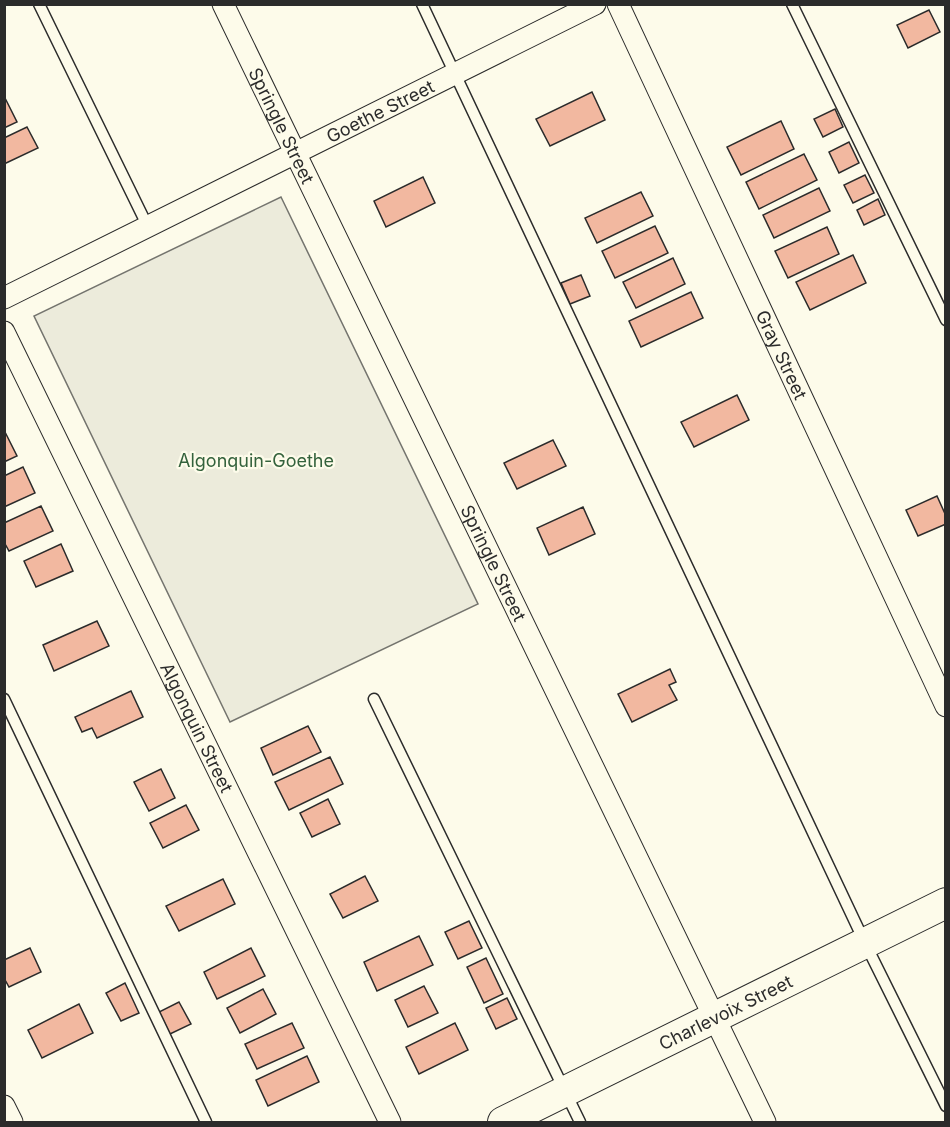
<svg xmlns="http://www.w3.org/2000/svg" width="950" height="1127" viewBox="0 0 950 1127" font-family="Inter,sans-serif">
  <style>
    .green { fill: #ecebdb; stroke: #74746e; stroke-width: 1.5 }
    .building { fill: #f2b8a0; stroke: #2b2b2b; stroke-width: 1.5 }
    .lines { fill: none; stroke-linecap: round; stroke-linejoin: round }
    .lane-casing { stroke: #2b2b2b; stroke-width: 13 }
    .street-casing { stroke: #2b2b2b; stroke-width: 23 }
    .secondary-casing { stroke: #2b2b2b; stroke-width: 32 }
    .lane { stroke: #fdfbea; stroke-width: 10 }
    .street { stroke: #fdfbea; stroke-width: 21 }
    .secondary { stroke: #fdfbea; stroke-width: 30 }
    .labels { text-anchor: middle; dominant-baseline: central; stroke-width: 4.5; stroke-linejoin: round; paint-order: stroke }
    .street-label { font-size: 18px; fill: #2b2b2b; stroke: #fdfbea }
    .park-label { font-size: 18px; fill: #34623c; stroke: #fdfbea }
  </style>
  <rect width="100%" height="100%" fill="#fdfbea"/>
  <!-- green -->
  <polygon class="green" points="281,197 478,604 230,722 34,316"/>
  <!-- building -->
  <g class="building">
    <polygon points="929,10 940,32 908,48 897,25"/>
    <polygon points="592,92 605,120 550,146 536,119"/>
    <polygon points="4,96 17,122 4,128"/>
    <polygon points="835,109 843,127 823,137 814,119"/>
    <polygon points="781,121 794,149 741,175 727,147"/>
    <polygon points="27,127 38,148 4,164 4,138"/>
    <polygon points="849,142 859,163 839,173 829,152"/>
    <polygon points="804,154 817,180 759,209 746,182"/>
    <polygon points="865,175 874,193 853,203 844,185"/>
    <polygon points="423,177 435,203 386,227 374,201"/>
    <polygon points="819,188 830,211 774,238 763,215"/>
    <polygon points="641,192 653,216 597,243 585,218"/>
    <polygon points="878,199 885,215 864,225 857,210"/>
    <polygon points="655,226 668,253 615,278 602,251"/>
    <polygon points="827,227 839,254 788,278 775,251"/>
    <polygon points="853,255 866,283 810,310 796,282"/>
    <polygon points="673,258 685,284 636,308 623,282"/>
    <polygon points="581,275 590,296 570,304 561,283"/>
    <polygon points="691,292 703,318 641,347 629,321"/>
    <polygon points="737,395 749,420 694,447 681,422"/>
    <polygon points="4,430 17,456 4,462"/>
    <polygon points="553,440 566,466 517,489 504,463"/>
    <polygon points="23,467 35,493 4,507 4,476"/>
    <polygon points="937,496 946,516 946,524 918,536 906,510"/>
    <polygon points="41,506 53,531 9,551 4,542 4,523"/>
    <polygon points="583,507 595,534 549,555 537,528"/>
    <polygon points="61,544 73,571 36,587 24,561"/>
    <polygon points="97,621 109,646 54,671 43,645"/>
    <polygon points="670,669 676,682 669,685 677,700 632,722 618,694"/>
    <polygon points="131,691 143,717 97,738 92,728 82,732 75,717"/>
    <polygon points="308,726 321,752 273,775 261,748"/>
    <polygon points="330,757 343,784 289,810 275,782"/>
    <polygon points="161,769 175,798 149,811 134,782"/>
    <polygon points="328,799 340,824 312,837 300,813"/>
    <polygon points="186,805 199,830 163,848 150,823"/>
    <polygon points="365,876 378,901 343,918 330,894"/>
    <polygon points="223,879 235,904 179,931 166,906"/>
    <polygon points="469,921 482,948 458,959 445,932"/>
    <polygon points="419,936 433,965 377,991 364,962"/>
    <polygon points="30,948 41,972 9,987 4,978 4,960"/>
    <polygon points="251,948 265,976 217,999 204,972"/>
    <polygon points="486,958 503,994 484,1003 467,967"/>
    <polygon points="125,983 139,1013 121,1021 106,993"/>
    <polygon points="424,986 438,1013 408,1027 395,1000"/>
    <polygon points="263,989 276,1014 240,1033 227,1008"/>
    <polygon points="507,998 517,1019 496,1029 486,1008"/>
    <polygon points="179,1002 191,1024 170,1034 159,1012"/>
    <polygon points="79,1004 93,1033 42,1058 28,1030"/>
    <polygon points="292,1023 304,1048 257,1069 245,1044"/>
    <polygon points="455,1023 468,1050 419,1074 406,1047"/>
    <polygon points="307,1056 319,1082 268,1106 256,1080"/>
  </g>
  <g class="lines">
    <defs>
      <g id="lane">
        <polyline points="39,4 148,227"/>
        <polyline points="422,4 865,943 946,1106"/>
        <polyline points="792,4 946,320"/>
        <polyline points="4,699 206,1122"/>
        <polyline points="374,699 580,1122"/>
      </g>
      <g id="street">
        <path id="s1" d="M223 4 765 1122"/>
        <path id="s2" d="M618 4 946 706"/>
        <path id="s3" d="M4 298 595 4"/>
        <path id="s4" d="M4 332 390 1122"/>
        <polyline points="4,1106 12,1122"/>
      </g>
      <g id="secondary">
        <path id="s5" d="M503 1122 946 903"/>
      </g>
    </defs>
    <!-- lane casing -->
    <use href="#lane" class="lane-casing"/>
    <!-- street casing -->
    <use href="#street" class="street-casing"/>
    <!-- secondary casing -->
    <use href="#secondary" class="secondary-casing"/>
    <!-- lane -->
    <use href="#lane" class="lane"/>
    <!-- street -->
    <use href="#street" class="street"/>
    <!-- secondary -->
    <use href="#secondary" class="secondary"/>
  </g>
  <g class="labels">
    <!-- street labels -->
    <g class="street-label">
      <text stroke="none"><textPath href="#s3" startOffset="420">Goethe Street</textPath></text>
      <text stroke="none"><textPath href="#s1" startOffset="135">Springle Street</textPath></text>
      <text stroke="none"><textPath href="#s2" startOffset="387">Gray Street</textPath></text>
      <text stroke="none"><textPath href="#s1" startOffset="621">Springle Street</textPath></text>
      <text stroke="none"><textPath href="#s4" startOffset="440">Algonquin Street</textPath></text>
      <text stroke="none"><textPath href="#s5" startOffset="248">Charlevoix Street</textPath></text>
    </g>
    <!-- park labels -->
    <g class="park-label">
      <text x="256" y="460">Algonquin-Goethe</text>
    </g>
  </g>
  <!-- border -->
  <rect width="950" height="1127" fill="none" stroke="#2b2b2b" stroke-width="12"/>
</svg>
